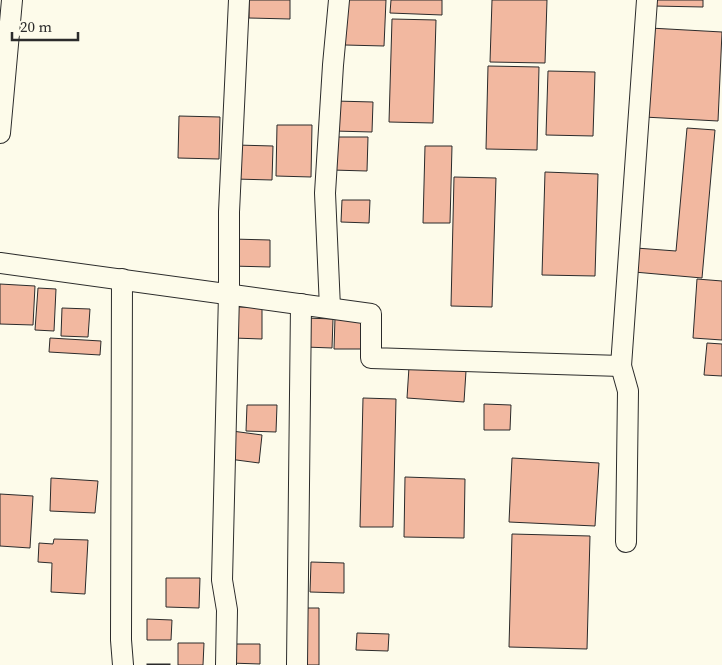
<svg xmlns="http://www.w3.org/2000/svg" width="722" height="665" viewBox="0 0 722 665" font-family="'Source Serif 4',serif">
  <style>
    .building { fill: #f2b8a0; stroke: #2b2b2b }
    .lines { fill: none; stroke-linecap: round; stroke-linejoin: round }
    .minor-casing { stroke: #2b2b2b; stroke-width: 22 }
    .minor { stroke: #fdfbea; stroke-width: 20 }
  </style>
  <rect width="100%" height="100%" fill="#fdfbea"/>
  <!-- building -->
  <g class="building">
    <polygon points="249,0 290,0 290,19 249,18"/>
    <polygon points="346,0 386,0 384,46 345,45"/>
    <polygon points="391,0 442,0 442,15 390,13"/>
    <polygon points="492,0 547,0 545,63 490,62"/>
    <polygon points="654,0 703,0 703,7 654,6"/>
    <polygon points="392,19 436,20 433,123 389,122"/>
    <polygon points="650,28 722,32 718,121 644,117"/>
    <polygon points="488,66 539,67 537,150 486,149"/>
    <polygon points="548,71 595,72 593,136 546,135"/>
    <polygon points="335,101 373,102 372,132 334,131"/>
    <polygon points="179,116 220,117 219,159 178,158"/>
    <polygon points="277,125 312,125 311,177 276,176"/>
    <polygon points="687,128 715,130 702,278 634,272 636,248 676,251"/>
    <polygon points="333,137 368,137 367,171 332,170"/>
    <polygon points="236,145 273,146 272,180 235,179"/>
    <polygon points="425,146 452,146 450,223 423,223"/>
    <polygon points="545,172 598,174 595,276 542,275"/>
    <polygon points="454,177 496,178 492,307 451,306"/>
    <polygon points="342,200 370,200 369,223 341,222"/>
    <polygon points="232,239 270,240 270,267 231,266"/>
    <polygon points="697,279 722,281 722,340 693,338"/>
    <polygon points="0,284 35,286 33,325 0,324"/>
    <polygon points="38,288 56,289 54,331 35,330"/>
    <polygon points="234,307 262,307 262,339 233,338"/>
    <polygon points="62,308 90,309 88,337 61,336"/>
    <polygon points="306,318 333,319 332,348 305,347"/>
    <polygon points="335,318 365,319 364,349 334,349"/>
    <polygon points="50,338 101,341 100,355 49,352"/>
    <polygon points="707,343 722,344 722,376 704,375"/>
    <polygon points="409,367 466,371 464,402 407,398"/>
    <polygon points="363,398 396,399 393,527 360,527"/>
    <polygon points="484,404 511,405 510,430 484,430"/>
    <polygon points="247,405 277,405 276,432 246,431"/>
    <polygon points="232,431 262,435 259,463 229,459"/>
    <polygon points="512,458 599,463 595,526 509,522"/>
    <polygon points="405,477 465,479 464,538 404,537"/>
    <polygon points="51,478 98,481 95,513 50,511"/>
    <polygon points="0,494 33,496 30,548 0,546"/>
    <polygon points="512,534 590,536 587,649 509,647"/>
    <polygon points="54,539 88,540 85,594 51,592 52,563 38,562 39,543 53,544"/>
    <polygon points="311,562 344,563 344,593 310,592"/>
    <polygon points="166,578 200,578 199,608 166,607"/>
    <polygon points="290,608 319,608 319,665 289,665"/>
    <polygon points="147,619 172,620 171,640 147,640"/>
    <polygon points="357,633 389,634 388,651 356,650"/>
    <polygon points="178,643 204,643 203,665 178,665"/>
    <polygon points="230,644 260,644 260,664 229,663"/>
    <rect x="147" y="664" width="23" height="1"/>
  </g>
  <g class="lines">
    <defs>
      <g id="minor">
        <polyline points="0,133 12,0"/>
        <polyline points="0,263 371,314 371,358 621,366 647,0"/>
        <polyline points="122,279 121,640 123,665"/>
        <polyline points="330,308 325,193 333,65 339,0"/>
        <polyline points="621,366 628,391 626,542"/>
        <polyline points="226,665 227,610 222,580 229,294 229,212 239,0"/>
        <polyline points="297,665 301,304"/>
      </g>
    </defs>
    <!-- minor casing -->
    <use href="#minor" class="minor-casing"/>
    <!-- minor -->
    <use href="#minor" class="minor"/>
  </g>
  <!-- scale -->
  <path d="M12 32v8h66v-8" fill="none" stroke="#2b2b2b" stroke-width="2.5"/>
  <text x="20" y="32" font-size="15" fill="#2b2b2b" stroke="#fdfbea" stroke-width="4" paint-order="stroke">20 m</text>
</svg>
